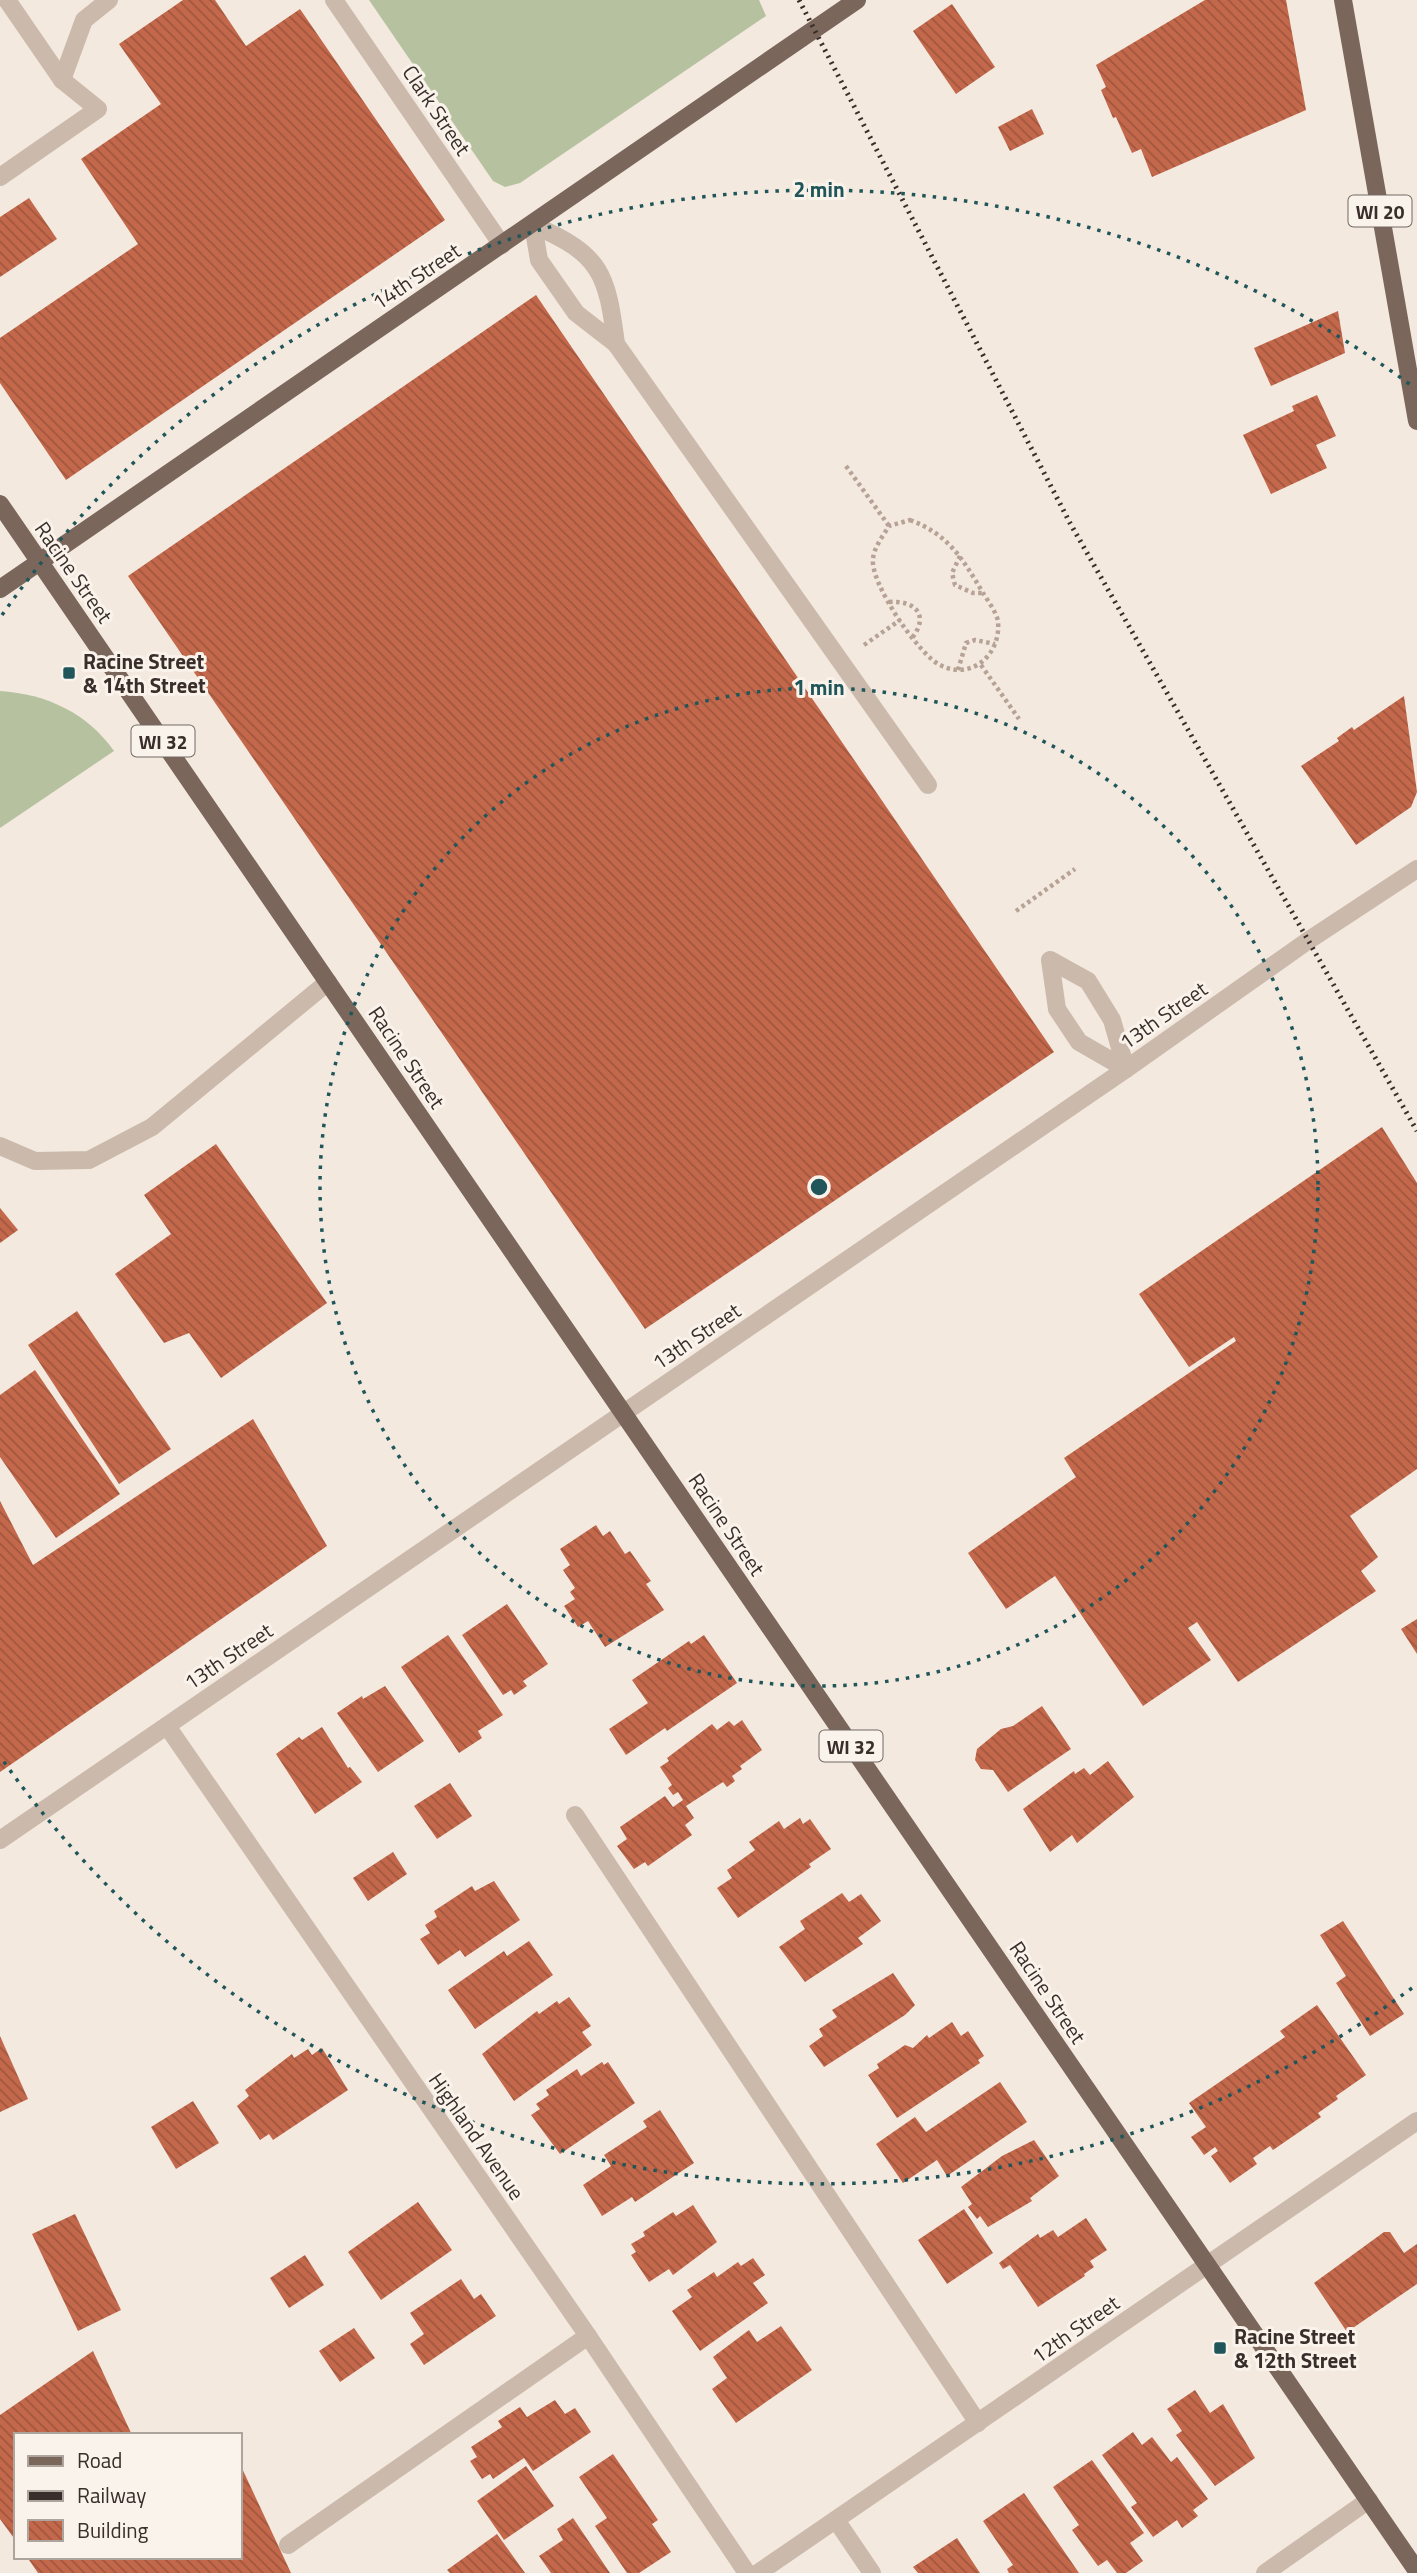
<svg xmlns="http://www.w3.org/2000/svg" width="1417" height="2573" viewBox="0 0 1417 2573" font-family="'Titillium Web',sans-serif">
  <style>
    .grass { fill: #b6c29f }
    .building { fill: url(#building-back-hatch) }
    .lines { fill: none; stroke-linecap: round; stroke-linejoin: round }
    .path { stroke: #b7a395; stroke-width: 4.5; stroke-dasharray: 3.5 3.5; stroke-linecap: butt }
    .minor { stroke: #cbb9ab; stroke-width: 18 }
    .major { stroke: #7a665b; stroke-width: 18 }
    .rail { stroke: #392e2a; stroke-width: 5; stroke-dasharray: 2 5; stroke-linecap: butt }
    .ring { fill: none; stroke: #20565a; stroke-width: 3.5; stroke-dasharray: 3.5 7 }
    .poi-dot { fill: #20565a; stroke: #faf3eb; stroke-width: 2.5 }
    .labels { text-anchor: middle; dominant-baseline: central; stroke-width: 6; stroke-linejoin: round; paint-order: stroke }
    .shield { fill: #faf3eb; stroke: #736964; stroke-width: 2 }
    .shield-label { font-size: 19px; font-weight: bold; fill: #392e2a }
    .street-label { font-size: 21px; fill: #392e2a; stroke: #faf3eb }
    .poi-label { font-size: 21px; font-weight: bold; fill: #392e2a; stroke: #faf3eb; text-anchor: start }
    .centre { fill: #20565a; stroke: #faf3eb; stroke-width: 3.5 }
    .ring-label { font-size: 21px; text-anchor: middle; font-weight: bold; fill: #20565a; stroke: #faf3eb; stroke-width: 6; stroke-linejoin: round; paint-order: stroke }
  </style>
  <defs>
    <pattern id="building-back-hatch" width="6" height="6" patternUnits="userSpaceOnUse" patternTransform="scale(1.75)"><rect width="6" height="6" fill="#c4684b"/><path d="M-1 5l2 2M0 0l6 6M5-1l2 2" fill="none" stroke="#a0563f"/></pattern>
  </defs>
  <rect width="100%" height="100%" fill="#f3e9df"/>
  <!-- grass -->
  <g class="grass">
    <polygon points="369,0 759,0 766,16 520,183 505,187 493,181"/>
    <path d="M0 691C47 694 87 713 114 751L0 828Z"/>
  </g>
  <!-- building -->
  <g class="building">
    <polygon points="183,0 215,0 246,46 300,9 445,220 66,480 0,383 0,338 138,244 81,159 161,104 119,44"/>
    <polygon points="1205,0 1286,0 1306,110 1152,177 1141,149 1132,153 1116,117 1113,118 1101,90 1106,87 1096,65"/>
    <polygon points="952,4 995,67 956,94 913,31"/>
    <polygon points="1032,109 1044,134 1010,151 998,127"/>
    <polygon points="29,198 57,239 0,277 0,217"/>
    <polygon points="536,295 1054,1052 645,1329 128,576"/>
    <polygon points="1338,311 1345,353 1271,386 1254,348"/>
    <polygon points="1317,395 1336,436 1316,445 1327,468 1271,494 1243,435 1294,411 1292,406"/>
    <polygon points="1404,696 1417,792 1411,807 1356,845 1301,766 1339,741 1337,738 1352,727 1354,730"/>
    <polygon points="1382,1127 1417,1183 1417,1469 1350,1516 1378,1557 1361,1571 1376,1591 1238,1682 1197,1622 1188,1628 1211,1660 1143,1706 1055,1576 1006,1609 968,1553 1076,1477 1064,1458 1236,1341 1234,1337 1189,1367 1139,1294"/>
    <polygon points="216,1144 327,1303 221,1378 189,1333 164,1343 115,1274 171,1234 144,1195"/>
    <polygon points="0,1208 18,1230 0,1243"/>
    <polygon points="77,1311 171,1449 119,1484 28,1345"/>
    <polygon points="35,1370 120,1494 56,1538 0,1457 0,1395"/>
    <polygon points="253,1419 327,1546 0,1772 0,1501 33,1565"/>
    <polygon points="596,1525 603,1536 610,1531 625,1554 630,1551 651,1581 646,1584 664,1610 605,1647 588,1621 578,1627 564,1606 575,1599 570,1592 575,1588 563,1570 570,1565 560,1549"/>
    <polygon points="507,1604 548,1664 523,1681 527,1686 514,1695 511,1690 503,1695 462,1635"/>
    <polygon points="1417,1619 1417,1654 1401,1629"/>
    <polygon points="448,1635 503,1715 478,1731 482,1738 459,1753 401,1667"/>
    <polygon points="704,1635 737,1683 667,1731 665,1728 626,1755 609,1729 648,1703 632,1680 689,1641 691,1644"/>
    <polygon points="385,1686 424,1741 378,1772 337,1713 362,1696 363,1699"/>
    <polygon points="1042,1706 1071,1749 1008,1792 993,1770 981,1769 975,1760 977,1749 1001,1729 1013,1726"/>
    <polygon points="742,1720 762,1750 740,1766 742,1769 732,1776 735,1781 727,1787 723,1782 686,1806 694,1818 685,1825 692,1835 648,1866 645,1862 634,1869 617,1846 627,1839 620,1827 665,1796 673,1807 683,1800 678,1792 673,1795 668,1788 672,1785 660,1767 669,1761 667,1758 712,1724 717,1730 729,1721 734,1726"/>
    <polygon points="322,1727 348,1768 350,1767 362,1782 315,1814 276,1754 299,1737 302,1740"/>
    <polygon points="1108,1761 1134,1797 1077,1843 1072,1835 1050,1852 1023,1809 1074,1771 1075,1774 1084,1768 1090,1775"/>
    <polygon points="450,1783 472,1816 437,1839 414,1806"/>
    <polygon points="800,1818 803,1824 810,1819 831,1849 809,1864 811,1867 738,1918 717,1888 732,1878 727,1870 755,1850 749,1842 779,1821 784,1829"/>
    <polygon points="393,1852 407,1874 368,1901 353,1878"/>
    <polygon points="494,1881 520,1920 465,1957 460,1950 438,1965 420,1939 430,1933 425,1925 437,1917 434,1911 472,1886 475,1891"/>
    <polygon points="842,1893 849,1902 861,1894 881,1921 858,1938 863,1944 805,1982 779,1947 805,1929 800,1921"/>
    <polygon points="1343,1921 1404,2014 1370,2036 1336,1983 1346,1976 1320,1935"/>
    <polygon points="529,1941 553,1975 475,2029 448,1990 504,1951 507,1956"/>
    <polygon points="893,1973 915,2005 905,2015 824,2067 809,2046 823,2036 819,2029 837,2017 832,2010"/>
    <polygon points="569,1997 591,2026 582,2032 592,2045 514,2101 482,2054 537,2011 539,2014 557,2001 559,2004"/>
    <polygon points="1317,2005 1366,2075 1336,2096 1338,2099 1318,2113 1321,2117 1273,2150 1270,2146 1253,2158 1257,2164 1230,2183 1211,2156 1218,2151 1215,2147 1204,2155 1191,2137 1206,2127 1189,2103 1285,2037 1280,2031"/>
    <polygon points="952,2022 961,2036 968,2031 984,2056 978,2060 980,2063 897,2118 868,2075 879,2068 877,2064 905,2045 913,2048 927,2035 929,2038"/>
    <polygon points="0,2036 28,2099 0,2112"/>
    <polygon points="322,2048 348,2090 273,2140 269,2134 260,2140 237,2106 249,2096 245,2090 292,2054 294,2058 308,2049 312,2055"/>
    <polygon points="602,2062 604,2065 608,2062 635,2103 560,2154 531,2115 540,2109 536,2104 549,2095 546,2090 577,2069 581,2076"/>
    <polygon points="1000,2082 1027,2122 947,2176 937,2160 903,2183 876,2144 915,2117 926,2132"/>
    <polygon points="193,2101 219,2143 176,2169 151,2127"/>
    <polygon points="660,2110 694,2163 635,2202 632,2197 602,2216 583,2185 611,2166 604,2155 647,2127 643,2121"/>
    <polygon points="1034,2140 1059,2176 1030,2198 1032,2201 988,2227 980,2216 977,2219 968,2207 972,2204 961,2187 1002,2156"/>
    <polygon points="418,2202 452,2250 381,2300 348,2252"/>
    <polygon points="693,2205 717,2242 673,2275 669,2269 649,2282 631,2255 636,2252 631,2244 645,2236 643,2232 673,2212 676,2216"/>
    <polygon points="964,2209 993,2253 947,2284 918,2240"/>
    <polygon points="75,2214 121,2310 78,2331 32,2234"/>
    <polygon points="1086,2218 1107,2250 1090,2261 1094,2267 1084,2274 1085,2276 1038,2307 1010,2265 1003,2269 999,2263 1038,2234 1040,2238 1053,2230 1058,2237"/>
    <polygon points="1384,2232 1390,2232 1404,2253 1417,2244 1417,2284 1347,2332 1314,2283"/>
    <polygon points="305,2255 324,2285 289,2308 270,2278"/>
    <polygon points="753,2258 765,2275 753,2283 768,2303 700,2351 672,2311 692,2297 687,2290 714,2272 717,2277 738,2262 741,2266"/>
    <polygon points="461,2279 474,2299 481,2294 496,2316 424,2365 410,2344 424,2334 410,2313"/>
    <polygon points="781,2326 812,2370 736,2423 712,2389 727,2378 713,2357 749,2330 757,2342"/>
    <polygon points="354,2328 375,2358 340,2382 319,2351"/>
    <polygon points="93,2351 132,2435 16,2435 16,2541 0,2519 0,2415"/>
    <polygon points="1195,2390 1210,2413 1223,2404 1255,2458 1215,2486 1176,2435 1182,2431 1167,2409"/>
    <polygon points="555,2400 565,2414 575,2408 591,2432 533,2471 524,2458 493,2479 490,2474 482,2479 470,2461 477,2457 471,2447 502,2427 498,2421 520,2407 527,2417"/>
    <polygon points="1133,2432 1142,2445 1152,2437 1171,2462 1177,2457 1208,2499 1193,2510 1198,2516 1182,2528 1177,2520 1153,2537 1131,2507 1137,2503 1102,2455"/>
    <polygon points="613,2454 658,2520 652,2524 671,2552 639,2573 627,2573 595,2526 607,2518 579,2477"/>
    <polygon points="1092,2460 1144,2533 1130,2543 1143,2561 1126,2573 1117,2573 1107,2560 1098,2566 1072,2530 1079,2525 1053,2487"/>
    <polygon points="240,2464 291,2573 38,2573 27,2557 240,2557"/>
    <polygon points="526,2466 554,2506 504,2540 477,2501"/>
    <polygon points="1024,2493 1079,2573 1009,2573 1007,2569 1013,2565 983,2521"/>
    <polygon points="573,2518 610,2573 551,2573 539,2556 563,2540 557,2529"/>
    <polygon points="497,2534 525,2573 450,2573 447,2570"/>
    <polygon points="957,2538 980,2573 918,2573 913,2567"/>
  </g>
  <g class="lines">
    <!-- path -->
    <g class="path">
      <polyline points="846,466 889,526"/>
      <path d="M910 520C948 534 963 559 983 593 988 601 997 613 998 622 1001 655 971 681 940 665 918 654 870 583 873 559 874 547 883 536 889 526Z"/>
      <polyline points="960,556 952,573 955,585 973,593 982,593"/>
      <path d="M889 602C915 600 930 615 912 638"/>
      <polyline points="864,645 900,620"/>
      <polyline points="981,665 1019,719"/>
      <polyline points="958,670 966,643 975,640 995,644"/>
      <polyline points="1016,911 1075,869"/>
    </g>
    <!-- minor -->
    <g class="minor">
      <polyline points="334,0 502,245"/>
      <polyline points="62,80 84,20 109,0"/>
      <polyline points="0,177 98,109 62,80 7,0"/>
      <path d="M533 225C601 254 607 273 616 344L576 313 539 260Z"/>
      <polyline points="616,344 928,785"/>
      <polygon points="1050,960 1088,981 1112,1020 1126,1069 1079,1042 1057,1009"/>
      <polyline points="0,1146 35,1161 89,1160 152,1127 328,982"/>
      <polyline points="167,1726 588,2336 747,2573"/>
      <polyline points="575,1815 978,2423"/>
      <polyline points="0,1840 1126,1069 1306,942 1417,869"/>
      <polyline points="836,2520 872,2573"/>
      <polyline points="288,2545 588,2336"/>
      <polyline points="758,2573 1417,2121"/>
      <polyline points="1265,2573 1369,2500"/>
    </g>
    <!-- major -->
    <g class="major">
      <polyline points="1343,0 1417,421"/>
      <polyline points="0,504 1417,2571"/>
      <polyline points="0,589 857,0"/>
    </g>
    <!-- rail -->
    <polyline class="rail" points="799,0 1070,523 1417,1131"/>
  </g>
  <!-- distance rings -->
  <g class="ring">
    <circle cx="819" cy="1187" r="499"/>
    <path d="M1412 1988A997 997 0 0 1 2 1759M2 615A997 997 0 0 1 1412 386"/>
  </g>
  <!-- markers -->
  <g class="poi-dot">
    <rect x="62" y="666" width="14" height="14" rx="3.5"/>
    <rect x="1213" y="2341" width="14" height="14" rx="3.5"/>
  </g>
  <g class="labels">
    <!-- shield labels -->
    <g class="shield">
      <rect x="1348.5" y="195.5" width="63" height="31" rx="5"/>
      <rect x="131.5" y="725.5" width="63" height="31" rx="5"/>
      <rect x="819.5" y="1730.5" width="63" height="31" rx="5"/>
    </g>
    <g class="shield-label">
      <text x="1380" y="211">WI 20</text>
      <text x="163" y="741">WI 32</text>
      <text x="851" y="1746">WI 32</text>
    </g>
    <!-- street labels -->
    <g class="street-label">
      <text transform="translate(437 110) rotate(56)">Clark Street</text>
      <text transform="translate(416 276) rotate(-34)">14th Street</text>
      <text transform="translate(74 572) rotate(55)">Racine Street</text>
      <text transform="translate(1163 1015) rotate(-35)">13th Street</text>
      <text transform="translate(407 1057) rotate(56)">Racine Street</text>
      <text transform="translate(696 1336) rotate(-34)">13th Street</text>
      <text transform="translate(727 1524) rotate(56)">Racine Street</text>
      <text transform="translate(228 1656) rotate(-34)">13th Street</text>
      <text transform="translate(1048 1992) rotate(56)">Racine Street</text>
      <text transform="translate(477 2136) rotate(55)">Highland Avenue</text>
      <text transform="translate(1075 2329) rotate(-35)">12th Street</text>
    </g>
    <!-- poi labels -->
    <g class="poi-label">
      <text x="83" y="661">Racine Street<tspan x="83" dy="24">&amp; 14th Street</tspan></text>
      <text x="1234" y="2336">Racine Street<tspan x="1234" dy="24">&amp; 12th Street</tspan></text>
    </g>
  </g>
  <circle cx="819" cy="1187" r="10" class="centre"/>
  <g class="ring-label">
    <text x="819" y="197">2 min</text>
    <text x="819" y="695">1 min</text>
  </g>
  <!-- legend -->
  <rect x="14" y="2433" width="228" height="126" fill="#faf3eb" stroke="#ada49e" stroke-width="2"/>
  <rect x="28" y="2456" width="35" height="10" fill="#7a665b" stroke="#ada49e" stroke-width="2"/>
  <text x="77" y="2468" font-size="21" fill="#392e2a">Road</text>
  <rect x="28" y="2491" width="35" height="10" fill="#392e2a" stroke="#ada49e" stroke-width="2"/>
  <text x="77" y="2503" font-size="21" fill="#392e2a">Railway</text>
  <rect x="28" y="2520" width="35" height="21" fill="url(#building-back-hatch)" stroke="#ada49e" stroke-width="2"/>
  <text x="77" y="2538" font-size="21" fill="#392e2a">Building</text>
</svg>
